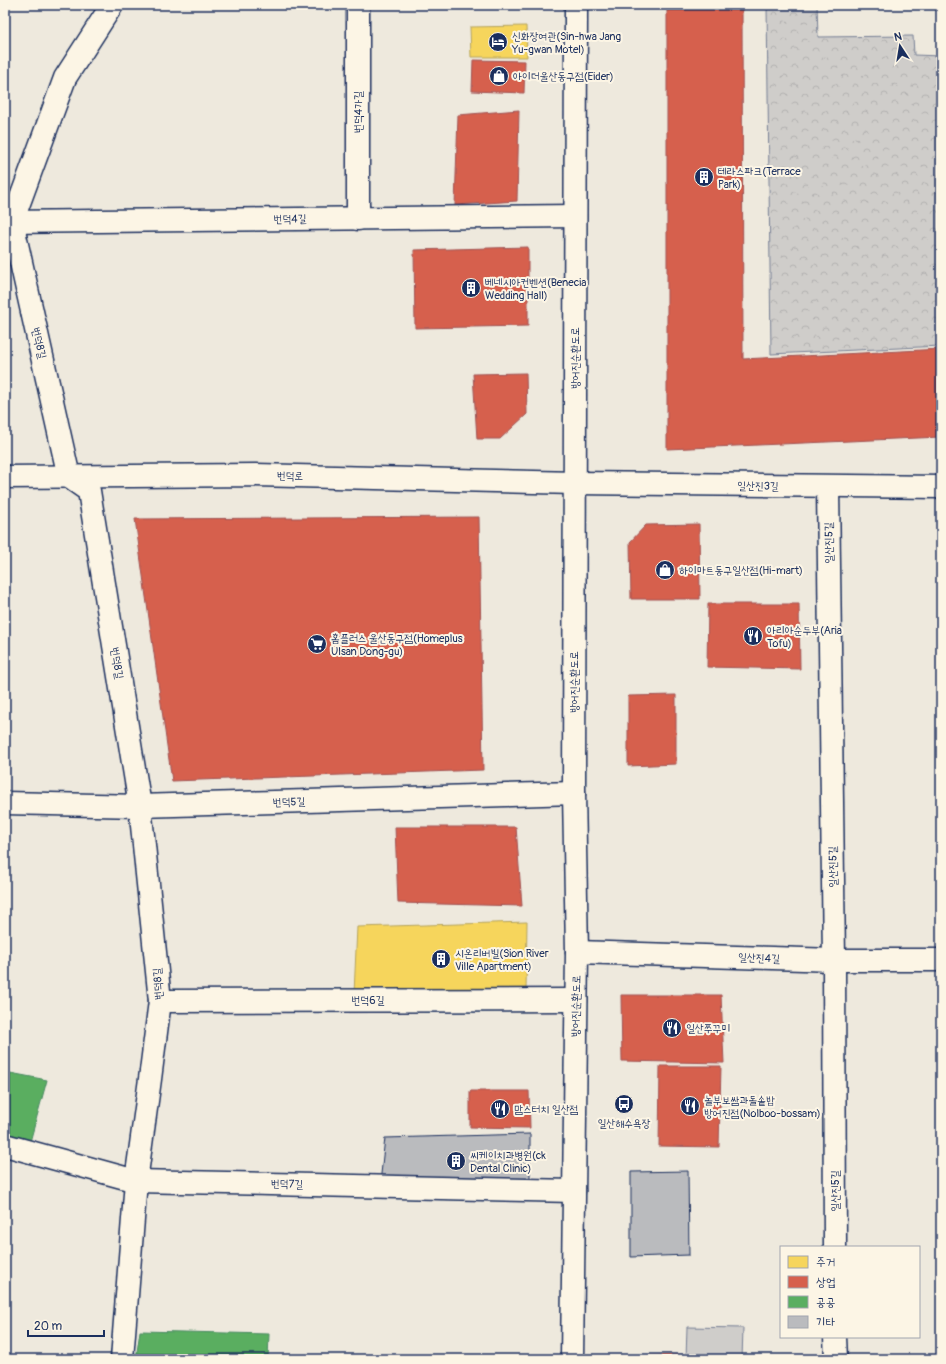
<svg xmlns="http://www.w3.org/2000/svg" width="946" height="1364" viewBox="0 0 946 1364" font-family="Pangolin,'Poor Story',sans-serif">
  <style>
    .park { fill: url(#park-crowns); stroke: #757e94 }
    .pitch { fill: #cfcdca; stroke: #757e94 }
    .homes { fill: #f6d55c; stroke: #b4a35d }
    .shops { fill: #d6604d; stroke: #9e5152 }
    .public { fill: #5aae61; stroke: #478860 }
    .building { fill: #babbbe; stroke: #1b2f5e }
    .lines { fill: none; stroke-linecap: round; stroke-linejoin: round }
    .street-casing { stroke: #1b2f5e; stroke-width: 25 }
    .secondary-casing { stroke: #1b2f5e; stroke-width: 25 }
    .street { stroke: #fcf5e5; stroke-width: 22 }
    .secondary { stroke: #fcf5e5; stroke-width: 22 }
    .labels { text-anchor: middle; dominant-baseline: central; stroke-width: 4; stroke-linejoin: round; paint-order: stroke }
    .poi-label { font-size: 11px; fill: #1b2f5e; stroke: #fcf5e5; text-anchor: start }
    .street-label { font-size: 11px; fill: #1b2f5e; stroke: #fcf5e5 }
  </style>
  <defs>
    <pattern id="park-crowns" width="20" height="18" patternUnits="userSpaceOnUse"><rect width="20" height="18" fill="#cfcdca"/><path d="M2 6a3 3 0 1 1 6 0M12 15a3 3 0 1 1 6 0" fill="none" stroke="#b1b0b0"/></pattern>
  </defs>
  <rect width="100%" height="100%" fill="#eee9dd"/>
  <filter id="ink" filterUnits="userSpaceOnUse"><feTurbulence type="fractalNoise" baseFrequency=".025" numOctaves="2"/><feDisplacementMap in="SourceGraphic" scale="8" xChannelSelector="R" yChannelSelector="G"/><feConvolveMatrix kernelMatrix="1 2 1 2 8 2 1 2 1" color-interpolation-filters="sRGB"/></filter>
  <g filter="url(#ink)">
    <!-- park -->
    <polygon class="park" points="767,5 817,5 818,37 913,36 914,55 941,56 941,346 771,354"/>
    <!-- pitch -->
    <polygon class="pitch" points="687,1327 743,1328 742,1359 686,1359"/>
    <!-- homes -->
    <g class="homes">
      <polygon points="526,26 527,57 471,57 470,27"/>
      <polygon points="527,922 526,991 354,994 357,927"/>
    </g>
    <!-- shops -->
    <g class="shops">
      <polygon points="667,5 742,5 743,359 941,349 941,437 667,449"/>
      <polygon points="473,60 525,61 524,93 472,91"/>
      <polygon points="519,110 517,201 455,205 458,115"/>
      <polygon points="528,247 528,326 415,328 414,250"/>
      <polygon points="526,373 527,414 500,439 477,439 473,374"/>
      <polygon points="479,517 483,770 172,781 135,519"/>
      <polygon points="699,524 700,599 631,599 630,542 646,525"/>
      <polygon points="708,604 799,604 800,669 707,667"/>
      <polygon points="676,695 676,764 628,766 628,696"/>
      <polygon points="395,827 516,827 522,906 398,903"/>
      <polygon points="621,995 721,995 724,1063 622,1061"/>
      <polygon points="660,1066 721,1066 719,1147 659,1146"/>
      <polygon points="470,1091 529,1091 530,1128 470,1127"/>
      <polygon points="685,1355 685,1359 623,1359 623,1356"/>
    </g>
    <!-- public -->
    <g class="public">
      <polygon points="5,1072 47,1080 28,1149 5,1143"/>
      <polygon points="140,1331 269,1334 268,1359 136,1359"/>
    </g>
    <!-- building -->
    <g class="building">
      <polygon points="530,1134 530,1183 380,1183 385,1138"/>
      <polygon points="688,1171 689,1255 631,1257 631,1172"/>
    </g>
    <g class="lines">
      <defs>
        <g id="street">
          <polyline points="112,5 65,78 12,222 69,477 89,491 140,806 160,1001 150,1079 136,1181 122,1359"/>
          <polyline points="358,219 358,5"/>
          <polyline points="5,222 575,216"/>
          <polyline points="5,477 256,475 575,483 941,487"/>
          <polyline points="828,487 834,960 835,1247"/>
          <polyline points="5,803 140,806 574,793"/>
          <polyline points="577,952 834,960 941,960"/>
          <polyline points="160,1001 576,1000"/>
          <polyline points="5,1145 136,1181 574,1191"/>
          <polyline points="835,1337 836,1359"/>
        </g>
        <polyline id="secondary" points="572,1359 577,952 574,793 576,5"/>
      </defs>
      <!-- street casing -->
      <use href="#street" class="street-casing"/>
      <!-- secondary casing -->
      <use href="#secondary" class="secondary-casing"/>
      <!-- street -->
      <use href="#street" class="street"/>
      <!-- secondary -->
      <use href="#secondary" class="secondary"/>
    </g>
  </g>
  <!-- icons -->
  <defs>
    <symbol id="hotel-disc" viewBox="-11 -11 22 22"><circle r="9.5" fill="#1b2f5e" stroke="#fcf5e5"/><path d="M-6-4.5h1.5V1H6V5H4.5V3h-9V5H-6ZM-4 0a1.8 1.8 0 1 1 3.6 0ZM.5 0V-2.5h3Q6-2.5 6 0Z" fill="#fff"/></symbol>
    <symbol id="shop-disc" viewBox="-11 -11 22 22"><circle r="9.5" fill="#1b2f5e" stroke="#fcf5e5"/><path d="M-5-2.5h2.3a2.7 3.5 0 0 1 5.4 0H5L5.5 6h-11ZM-1.5-2.5h3a1.5 2.3 0 0 0-3 0Z" fill="#fff"/></symbol>
    <symbol id="building-disc" viewBox="-11 -11 22 22"><circle r="9.5" fill="#1b2f5e" stroke="#fcf5e5"/><path d="M-4-6H4V6H1V3H-1V6H-4ZM-2.5-4.3h1.7v1.8h-1.7ZM.8-4.3h1.7v1.8H.8ZM-2.5-1h1.7V.8h-1.7ZM.8-1h1.7V.8H.8Z" fill="#fff"/></symbol>
    <symbol id="restaurant-disc" viewBox="-11 -11 22 22"><circle r="9.5" fill="#1b2f5e" stroke="#fcf5e5"/><path d="M-5-6h1v4h1v-4h1v4h1v-4h1v5L-1.5 .5V6h-2V.5L-5-1ZM5-6V6H3V1.5H1.5Q1.5-4 5-6Z" fill="#fff"/></symbol>
    <symbol id="supermarket-disc" viewBox="-11 -11 22 22"><circle r="9.5" fill="#1b2f5e" stroke="#fcf5e5"/><path d="M-6-5.5h2.5l.6 2H6L4.5 2H-2.5L-4.4-4H-6ZM-1.5 3.2a1.3 1.3 0 1 0 .1 0ZM3 3.2a1.3 1.3 0 1 0 .1 0Z" fill="#fff"/></symbol>
    <symbol id="bus-disc" viewBox="-11 -11 22 22"><circle r="9.5" fill="#1b2f5e" stroke="#fcf5e5"/><path d="M-5-6H5V4H4V6H2V4H-2V6H-4V4H-5ZM-3.5-4V0h7V-4ZM-3.5 1.2v1.5H-2V1.2ZM2 1.2v1.5H3.5V1.2Z" fill="#fff"/></symbol>
  </defs>
  <g fill-rule="evenodd">
    <use href="#hotel-disc" x="487" y="31" width="22" height="22"/>
    <use href="#shop-disc" x="488" y="65" width="22" height="22"/>
    <use href="#building-disc" x="693" y="166" width="22" height="22"/>
    <use href="#building-disc" x="460" y="277" width="22" height="22"/>
    <use href="#shop-disc" x="654" y="559" width="22" height="22"/>
    <use href="#restaurant-disc" x="742" y="625" width="22" height="22"/>
    <use href="#supermarket-disc" x="306" y="633" width="22" height="22"/>
    <use href="#building-disc" x="430" y="948" width="22" height="22"/>
    <use href="#restaurant-disc" x="661" y="1017" width="22" height="22"/>
    <use href="#bus-disc" x="613" y="1093" width="22" height="22"/>
    <use href="#restaurant-disc" x="679" y="1095" width="22" height="22"/>
    <use href="#restaurant-disc" x="489" y="1098" width="22" height="22"/>
    <use href="#building-disc" x="445" y="1150" width="22" height="22"/>
  </g>
  <g class="labels">
    <!-- poi labels -->
    <g class="poi-label">
      <text x="512" y="36">신화장여관(Sin-hwa Jang<tspan x="512" dy="13">Yu-gwan Motel)</tspan></text>
      <text x="513" y="76">아이더울산동구점(Eider)</text>
      <text x="718" y="171">테라스파크(Terrace<tspan x="718" dy="13">Park)</tspan></text>
      <text x="485" y="282">베네시아컨벤션(Benecia<tspan x="485" dy="13">Wedding Hall)</tspan></text>
      <text x="679" y="570">하이마트동구일산점(Hi-mart)</text>
      <text x="767" y="630">아리아순두부(Aria<tspan x="767" dy="13">Tofu)</tspan></text>
      <text x="331" y="638">홈플러스 울산동구점(Homeplus<tspan x="331" dy="13">Ulsan Dong-gu)</tspan></text>
      <text x="455" y="953">시온리버빌(Sion River<tspan x="455" dy="13">Ville Apartment)</tspan></text>
      <text x="686" y="1028">일산쭈꾸미</text>
      <text x="704" y="1100">놀부보쌈과돌솥밥<tspan x="704" dy="13">방어진점(Nolboo-bossam)</tspan></text>
      <text x="514" y="1109">맘스터치 일산점</text>
      <text x="624" y="1123" text-anchor="middle">일산해수욕장</text>
      <text x="470" y="1155">씨케이치과병원(ck<tspan x="470" dy="13">Dental Clinic)</tspan></text>
    </g>
    <!-- street labels -->
    <g class="street-label">
      <text transform="translate(358 112) rotate(-90)">번덕4가길</text>
      <text transform="translate(290 219) rotate(-1)">번덕4길</text>
      <text transform="translate(39 343) rotate(77)">번덕8길</text>
      <text transform="translate(575 358) rotate(-90)">방어진순환도로</text>
      <text transform="translate(290 476) rotate(1)">번덕로</text>
      <text transform="translate(758 486) rotate(1)">일산진3길</text>
      <text transform="translate(829 543) rotate(-91)">일산진5길</text>
      <text transform="translate(117 663) rotate(81)">번덕8길</text>
      <text transform="translate(574 682) rotate(-90)">방어진순환도로</text>
      <text transform="translate(289 802) rotate(-2)">번덕5길</text>
      <text transform="translate(833 867) rotate(-91)">일산진5길</text>
      <text transform="translate(759 958) rotate(2)">일산진4길</text>
      <text transform="translate(158 984) rotate(-94)">번덕8길</text>
      <text x="368" y="1000">번덕6길</text>
      <text transform="translate(576 1006) rotate(-89)">방어진순환도로</text>
      <text transform="translate(287 1184) rotate(1)">번덕7길</text>
      <text transform="translate(835 1191) rotate(-90)">일산진5길</text>
    </g>
  </g>
  <!-- margin -->
  <rect width="946" height="1364" fill="none" stroke="#fcf5e5" stroke-width="20"/>
  <rect x="10" y="10" width="926" height="1344" fill="none" stroke="#1b2f5e" stroke-width="1.5" filter="url(#ink)"/>
  <!-- legend -->
  <rect x="780" y="1246" width="140" height="92" fill="#fcf5e5" stroke="#a2a6af"/>
  <rect x="788" y="1256" width="20" height="12" fill="#f6d55c" stroke="#a2a6af"/>
  <text x="816" y="1266" font-size="12" fill="#1b2f5e">주거</text>
  <rect x="788" y="1276" width="20" height="12" fill="#d6604d" stroke="#a2a6af"/>
  <text x="816" y="1286" font-size="12" fill="#1b2f5e">상업</text>
  <rect x="788" y="1296" width="20" height="12" fill="#5aae61" stroke="#a2a6af"/>
  <text x="816" y="1306" font-size="12" fill="#1b2f5e">공공</text>
  <rect x="788" y="1316" width="20" height="12" fill="#babbbe" stroke="#a2a6af"/>
  <text x="816" y="1326" font-size="12" fill="#1b2f5e">기타</text>
  <!-- north arrow -->
  <g transform="translate(900 46) rotate(348)" stroke="#fcf5e5" stroke-width="3" paint-order="stroke">
  <path d="M0-3L7 15L0 10L-7 15Z" fill="#1b2f5e"/>
  <text y="-6" font-size="11" font-weight="bold" text-anchor="middle" fill="#1b2f5e">N</text>
  </g>
  <!-- scale -->
  <path d="M28 1330v6h76v-6" fill="none" stroke="#1b2f5e" stroke-width="2"/>
  <text x="34" y="1330" font-size="12" fill="#1b2f5e" stroke="#fcf5e5" stroke-width="3" paint-order="stroke">20 m</text>
</svg>
